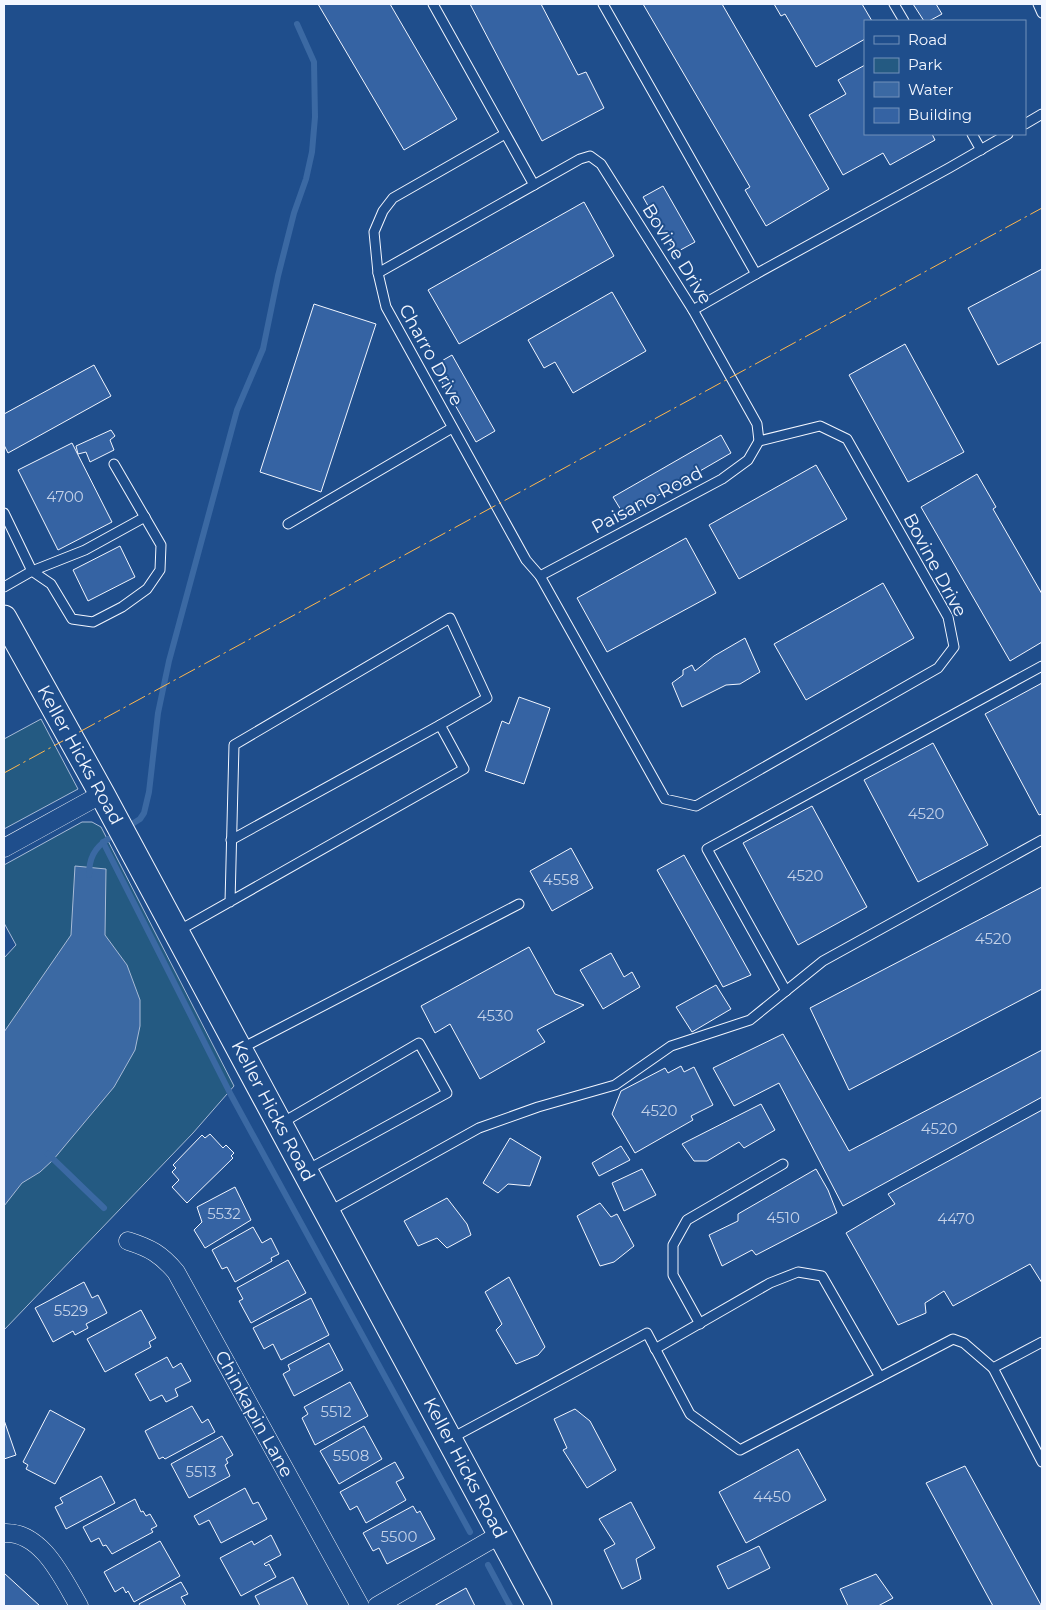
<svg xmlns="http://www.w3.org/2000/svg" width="1046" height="1610" viewBox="0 0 1046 1610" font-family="Montserrat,sans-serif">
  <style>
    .green { fill: #245a82; stroke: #a8bbd7 }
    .water { fill: #3b69a3; stroke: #a8bbd7 }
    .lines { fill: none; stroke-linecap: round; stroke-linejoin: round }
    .stream { stroke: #3b69a3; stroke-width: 6 }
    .building { fill: #3563a3; stroke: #f2f6ff }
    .lane-casing { stroke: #f2f6ff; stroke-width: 11 }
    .street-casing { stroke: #f2f6ff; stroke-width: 19 }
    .secondary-casing { stroke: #f2f6ff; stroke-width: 27 }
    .lane { stroke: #1f4e8c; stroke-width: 9 }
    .street { stroke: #1f4e8c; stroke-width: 18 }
    .secondary { stroke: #1f4e8c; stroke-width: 25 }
    .power { stroke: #ffb74d; stroke-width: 1; stroke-dasharray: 18 4 2.5 4; stroke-linecap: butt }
    .labels { text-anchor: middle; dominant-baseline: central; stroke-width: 4; stroke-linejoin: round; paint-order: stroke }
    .number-label { font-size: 15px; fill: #c3d1e8 }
    .street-label { font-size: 18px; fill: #f2f6ff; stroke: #1f4e8c }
  </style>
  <rect width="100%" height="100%" fill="#1f4e8c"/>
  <!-- green -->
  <g class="green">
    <polygon points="41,719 78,789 4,829 4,739"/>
    <polygon points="82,822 92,822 101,827 234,1086 193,1133 4,1330 4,958 16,945 4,923 4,865"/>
  </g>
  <!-- water -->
  <polygon class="water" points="75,866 106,869 105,935 127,965 140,1000 140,1026 135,1050 114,1087 53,1160 40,1172 22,1183 4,1206 4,1032 71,935"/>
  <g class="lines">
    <!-- stream -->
    <g class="stream">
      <polyline points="129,826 140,819 144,813 149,792 158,713 169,661 237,410 263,349 278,276 294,213 306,179 312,152 315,117 314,62 297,24"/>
      <polyline points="103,842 231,1095 470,1532"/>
      <path d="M89 875C89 859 94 848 108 839"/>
      <polyline points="48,1154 104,1208"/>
      <polyline points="488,1565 510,1606"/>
    </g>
  </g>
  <!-- building -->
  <g class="building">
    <polygon points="318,4 390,4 457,119 404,150"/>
    <polygon points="470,4 541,4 578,75 586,72 604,108 542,141"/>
    <polygon points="643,4 722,4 829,189 766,226 745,190 750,187"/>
    <polygon points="774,4 862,4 872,21 865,21 865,39 816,67 785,14 781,16"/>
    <polygon points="913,4 936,4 942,14 929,21 924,21"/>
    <polygon points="865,65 865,134 932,134 935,140 890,165 883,153 843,175 809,115 846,94 838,80"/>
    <polygon points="663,186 695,242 675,253 643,197"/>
    <polygon points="584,202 614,256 459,344 428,290"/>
    <polygon points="1042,269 1042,342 998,365 968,308"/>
    <polygon points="612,292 646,351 573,393 555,362 544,368 528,340"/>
    <polygon points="314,304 376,324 321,492 260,472"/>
    <polygon points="905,344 964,452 908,482 849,375"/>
    <polygon points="452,355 495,431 476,442 433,366"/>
    <polygon points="94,365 111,396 8,453 4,445 4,414"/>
    <polygon points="111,430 115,436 110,440 114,450 90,462 86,452 78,454 76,446"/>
    <polygon points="721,435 731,453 624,515 613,497"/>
    <polygon points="72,443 112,522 58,550 18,470"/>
    <polygon points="816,465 847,519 739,579 709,525"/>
    <polygon points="977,474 996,507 993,509 1042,594 1042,642 1010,661 921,507"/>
    <polygon points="686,538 716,593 607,652 577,598"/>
    <polygon points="120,546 135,577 88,601 73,570"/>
    <polygon points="883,583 914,638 806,700 774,644"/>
    <polygon points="745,638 760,672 740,684 726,685 682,707 672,683 683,675 683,670 692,665 695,671 714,656"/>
    <polygon points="1042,683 1042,814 1039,815 985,714"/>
    <polygon points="519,697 550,708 524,784 485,771 502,721 509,724"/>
    <polygon points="933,743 988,845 918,882 864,780"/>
    <polygon points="812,806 867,907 798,945 743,843"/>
    <polygon points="571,848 593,888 552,911 530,871"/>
    <polygon points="684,855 751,975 723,987 657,870"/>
    <polygon points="1042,887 1042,989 849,1090 810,1008"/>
    <polygon points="529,947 555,994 584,1005 537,1030 545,1042 480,1079 450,1024 435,1033 421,1006"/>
    <polygon points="611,953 624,977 632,972 640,987 603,1009 580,970"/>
    <polygon points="716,985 731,1009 692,1032 676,1007"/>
    <polygon points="783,1034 849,1151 1042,1050 1042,1097 843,1206 779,1083 734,1106 713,1068"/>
    <polygon points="681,1066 684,1072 694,1067 713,1105 691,1116 693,1120 635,1153 612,1114 621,1091 665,1068 668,1073"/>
    <polygon points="761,1104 775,1130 744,1148 739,1142 707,1161 694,1161 682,1144"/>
    <polygon points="1042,1110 1042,1283 1030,1264 953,1306 944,1291 925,1303 926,1313 898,1325 846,1233 895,1204 888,1194"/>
    <polygon points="210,1134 223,1148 226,1145 234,1153 231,1156 233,1158 187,1203 172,1187 179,1180 172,1172 176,1168 173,1165 202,1135 205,1138"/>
    <polygon points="510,1138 541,1157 530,1186 508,1184 498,1193 483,1183"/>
    <polygon points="621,1146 630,1160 599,1176 592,1163"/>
    <polygon points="642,1169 656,1195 624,1211 612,1183"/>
    <polygon points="816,1169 828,1190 837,1213 756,1255 752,1250 722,1266 709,1235 738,1221 738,1214"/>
    <polygon points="235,1187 251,1220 205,1248 194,1230 202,1222 197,1207"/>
    <polygon points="447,1198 467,1224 471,1235 447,1248 437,1238 418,1246 404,1221"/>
    <polygon points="600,1203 611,1217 617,1214 634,1246 614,1262 600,1266 577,1216"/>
    <polygon points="253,1227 262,1243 271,1238 279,1254 271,1258 272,1261 235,1282 227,1267 222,1269 212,1250"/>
    <polygon points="288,1260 306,1293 251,1323 239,1301 243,1299 237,1288"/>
    <polygon points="509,1277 545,1347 538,1355 516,1364 496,1330 502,1324 485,1292"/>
    <polygon points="84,1282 92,1298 98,1295 107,1313 86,1324 88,1328 75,1335 73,1331 53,1342 35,1308"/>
    <polygon points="311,1298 329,1335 281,1360 273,1344 264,1349 253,1328"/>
    <polygon points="141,1310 156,1338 149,1342 151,1347 105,1372 87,1339"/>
    <polygon points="329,1343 343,1370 294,1396 283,1374 290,1370 288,1365"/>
    <polygon points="167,1357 173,1368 181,1363 191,1381 175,1389 178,1396 166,1402 162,1395 150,1401 135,1374"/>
    <polygon points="350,1382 368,1416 315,1445 302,1418 308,1414 304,1407"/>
    <polygon points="192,1406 202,1423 208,1419 215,1432 165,1459 163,1457 159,1459 145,1431"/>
    <polygon points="575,1409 590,1421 616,1470 587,1488 563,1450 567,1448 554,1419"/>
    <polygon points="50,1410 85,1429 55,1484 26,1469 28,1465 23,1462"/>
    <polygon points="4,1420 16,1455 4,1459"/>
    <polygon points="364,1426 382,1459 339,1484 320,1451"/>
    <polygon points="222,1436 233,1455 226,1459 228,1463 225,1465 230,1476 189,1498 171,1464"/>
    <polygon points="798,1449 826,1500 746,1543 719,1492"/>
    <polygon points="395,1462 404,1478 396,1482 406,1500 366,1523 357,1506 350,1510 340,1492"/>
    <polygon points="965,1466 1041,1605 1038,1606 993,1606 926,1483"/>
    <polygon points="101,1476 115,1503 66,1529 55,1507 63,1503 60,1498"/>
    <polygon points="245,1488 253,1504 258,1502 267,1519 221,1543 209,1520 199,1525 194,1516"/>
    <polygon points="135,1499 141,1512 143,1511 146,1516 150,1514 157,1526 151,1529 153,1532 112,1554 106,1545 103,1546 99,1538 91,1542 83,1527"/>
    <polygon points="631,1502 655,1548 636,1559 641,1579 622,1589 604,1550 615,1544 599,1519"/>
    <polygon points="413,1506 417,1513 420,1511 435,1539 387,1564 379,1548 373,1551 363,1533"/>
    <polygon points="271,1535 281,1555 264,1564 266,1566 269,1564 276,1577 241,1596 220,1558 252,1541 254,1545"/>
    <polygon points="160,1541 180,1576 134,1602 128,1591 126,1593 123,1587 115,1592 104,1572"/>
    <polygon points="759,1546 770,1568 728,1589 717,1566"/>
    <polygon points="4,1573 40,1606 4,1606"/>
    <polygon points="876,1574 893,1598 878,1606 848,1606 840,1589"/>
    <polygon points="293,1577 308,1606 260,1606 255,1596"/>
    <polygon points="181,1582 188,1594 181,1597 186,1606 140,1606 139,1604"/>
    <polygon points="466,1588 475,1606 434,1606"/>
  </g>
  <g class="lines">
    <defs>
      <g id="lane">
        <polyline points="433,4 534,185"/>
        <polyline points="603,4 756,274 949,168 1008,134"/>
        <polyline points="894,4 904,21"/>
        <polyline points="1038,4 1042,13"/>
        <polyline points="1025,124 1042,114"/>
        <polyline points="972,134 981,150"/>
        <polygon points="590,156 601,164 693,310 757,424 759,441 820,426 847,439 948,617 954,647 938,668 696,806 665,799 540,576 526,560 386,307 378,273 580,159"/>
        <polyline points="378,273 374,232 383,211 393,198 505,134"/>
        <polyline points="693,310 756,274"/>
        <polyline points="4,513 32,571 85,550 145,517"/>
        <polyline points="288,524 452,428"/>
        <polyline points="540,576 722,479 748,460 759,441"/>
        <polyline points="4,587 32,571 51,584 72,619 93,622 122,607 147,589 160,570 161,545 114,464"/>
        <polyline points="231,840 440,725"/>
        <polyline points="178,931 464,769 440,725 487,698 450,618 234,745 230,902"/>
        <polyline points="786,991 707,849 1042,666"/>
        <polyline points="242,1048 519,904"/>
        <polyline points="280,1124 419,1043 447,1093 305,1171"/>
        <polyline points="330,1211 479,1128 538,1107 615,1085 671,1046 750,1020 823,961 1042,840"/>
        <polyline points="700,1324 673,1275 673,1245 687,1220 783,1164"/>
        <polyline points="655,1349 770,1283 798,1272 822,1276 880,1377"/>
        <polyline points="993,1368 1042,1462"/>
        <polyline points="450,1439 647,1333 690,1414 740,1450 953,1339 964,1343 993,1368 1042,1342"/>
      </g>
      <g id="street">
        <polyline points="4,848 102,794"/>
        <path d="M128 1241C150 1248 161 1254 176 1272L360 1606"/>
        <path d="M4 1533C42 1531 63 1579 79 1606"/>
        <polyline points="377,1606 501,1534"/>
      </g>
      <polyline id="secondary" points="4,618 102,794 539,1606"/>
    </defs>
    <!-- lane casing -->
    <use href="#lane" class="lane-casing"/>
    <!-- street casing -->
    <use href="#street" class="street-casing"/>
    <!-- secondary casing -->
    <use href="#secondary" class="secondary-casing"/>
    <!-- lane -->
    <use href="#lane" class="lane"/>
    <!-- street -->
    <use href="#street" class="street"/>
    <!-- secondary -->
    <use href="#secondary" class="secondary"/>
    <!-- power -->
    <polyline class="power" points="4,773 1042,208"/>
  </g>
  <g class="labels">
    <!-- number labels -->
    <g class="number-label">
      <text x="65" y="496">4700</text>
      <text x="926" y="813">4520</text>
      <text x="805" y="875">4520</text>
      <text x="561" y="879">4558</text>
      <text x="993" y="938">4520</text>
      <text x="495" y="1015">4530</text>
      <text x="659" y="1110">4520</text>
      <text x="939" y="1128">4520</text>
      <text x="224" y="1213">5532</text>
      <text x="783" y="1217">4510</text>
      <text x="956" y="1218">4470</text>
      <text x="71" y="1310">5529</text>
      <text x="336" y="1411">5512</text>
      <text x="351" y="1455">5508</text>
      <text x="201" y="1471">5513</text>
      <text x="772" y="1496">4450</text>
      <text x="399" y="1536">5500</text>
    </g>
    <!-- street labels -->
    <g class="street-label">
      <text transform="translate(677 254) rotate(58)">Bovine Drive</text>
      <text transform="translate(431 355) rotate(61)">Charro Drive</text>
      <text transform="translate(647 500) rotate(-28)">Paisano Road</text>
      <text transform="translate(935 565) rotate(62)">Bovine Drive</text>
      <text transform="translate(80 755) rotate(61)">Keller Hicks Road</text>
      <text transform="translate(273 1111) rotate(62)">Keller Hicks Road</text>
      <text transform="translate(254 1414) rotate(61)">Chinkapin Lane</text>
      <text transform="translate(465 1468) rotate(62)">Keller Hicks Road</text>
    </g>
  </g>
  <!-- border -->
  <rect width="1046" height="1610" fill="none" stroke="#f2f6ff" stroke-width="10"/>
  <!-- legend -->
  <rect x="864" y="20" width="162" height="115" fill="#1f4e8c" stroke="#7391ba"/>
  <rect x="874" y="36" width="25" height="8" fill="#1f4e8c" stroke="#7391ba"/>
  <text x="908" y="45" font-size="15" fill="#f2f6ff">Road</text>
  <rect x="874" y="58" width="25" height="15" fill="#245a82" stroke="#7391ba"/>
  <text x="908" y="70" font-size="15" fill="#f2f6ff">Park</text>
  <rect x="874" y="82" width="25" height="15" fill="#3b69a3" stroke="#7391ba"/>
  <text x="908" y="95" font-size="15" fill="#f2f6ff">Water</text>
  <rect x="874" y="108" width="25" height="15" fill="#3563a3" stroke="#7391ba"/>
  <text x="908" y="120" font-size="15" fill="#f2f6ff">Building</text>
</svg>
